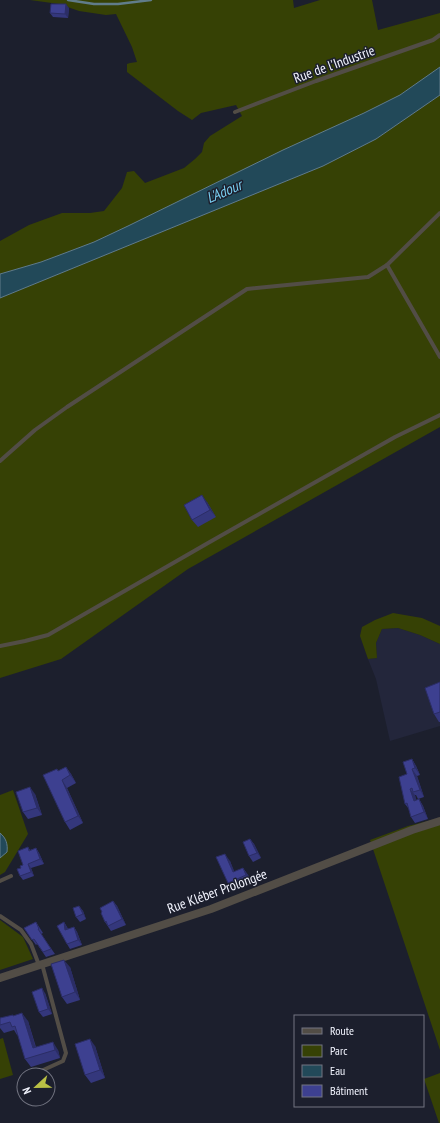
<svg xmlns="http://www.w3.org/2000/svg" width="440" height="1123" viewBox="0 0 440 1123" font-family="'PT Sans Narrow',sans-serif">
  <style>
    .built { fill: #23263b }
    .green { fill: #364105 }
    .water { fill: #224959; stroke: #607c8a }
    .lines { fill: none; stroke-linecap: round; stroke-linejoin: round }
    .stream { stroke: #607c8a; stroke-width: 2.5 }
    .service { stroke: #524d46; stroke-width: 4 }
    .minor { stroke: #524d46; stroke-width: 8 }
    .wall { fill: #34377c }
    .shaded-wall { fill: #2b2d65 }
    .building { fill: #3d4090; stroke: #2b2d65 }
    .labels { text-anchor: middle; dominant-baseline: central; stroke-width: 3; stroke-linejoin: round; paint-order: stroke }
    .street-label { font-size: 14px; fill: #f2f4fe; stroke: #1c1f2d }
    .water-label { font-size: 15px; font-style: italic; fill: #79cef1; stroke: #1c1f2d }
  </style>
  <rect width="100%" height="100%" fill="#1c1f2d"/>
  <!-- built -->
  <polygon class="built" points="398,628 420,635 440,644 440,726 390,741 376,679 368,659 377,658 376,643 382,629"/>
  <!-- green -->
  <g class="green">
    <polygon points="30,0 293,0 294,8 320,0 372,0 378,30 440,13 440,67 400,95 364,113 128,226 94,242 41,262 0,274 0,241 29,225 62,213 90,213 104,211 122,188 127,172 134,171 145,183 184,168 195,159 202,152 204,143 210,136 242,116 236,105 201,113 192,120 178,111 127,72 127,64 130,63 137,62 132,47 116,14 106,15 79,11 59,4"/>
    <polygon points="440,95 440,427 188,569 61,659 0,678 0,298 323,166 376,139"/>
    <polygon points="393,613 422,618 440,626 440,644 420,635 398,628 382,629 376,643 377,658 368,659 360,636 362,627 375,620"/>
    <polygon points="13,790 28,834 5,872 0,875 0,795"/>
    <polygon points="440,818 440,1050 370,840 408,826"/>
    <polygon points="0,920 23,937 33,959 0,970"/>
    <polygon points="3,1038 13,1075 0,1079 0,1039"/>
    <polygon points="440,1073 440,1123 439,1123 424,1079"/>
  </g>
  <!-- water -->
  <g class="water">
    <polygon points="440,67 440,95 376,139 323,166 0,298 0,274 41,262 65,253 94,242 128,226 283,150 364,113 400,95"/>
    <path d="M0 833C6 838 8 844 7 852L0 858Z"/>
  </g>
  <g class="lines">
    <!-- stream -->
    <polyline class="stream" points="68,0 94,4 118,4 151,0"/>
    <!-- service -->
    <g class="service">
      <polyline points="235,112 316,81 433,40 440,35"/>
      <polyline points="387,265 440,213"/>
      <polyline points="0,461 35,430 67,407 247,289 368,277 387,265 440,357"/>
      <polyline points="0,646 25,641 48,635 208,543 395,437 440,415"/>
      <polyline points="0,881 11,876"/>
      <polyline points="0,916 21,930 31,944 39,965"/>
      <polyline points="41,1071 63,1061 66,1053 42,964"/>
    </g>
    <!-- minor -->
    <polyline class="minor" points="0,978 211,909 412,830 440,821"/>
  </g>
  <!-- wall -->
  <g class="wall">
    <polygon points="69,8 68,18 53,17 50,13"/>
    <polygon points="207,502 216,517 198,527 192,520"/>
    <polygon points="440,682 440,722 439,722 434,714"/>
    <polygon points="412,759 416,766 420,775 417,776 424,797 418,799 416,795 415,795 416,800 419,799 423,806 428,819 415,823 411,817 409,809 405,804 407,774"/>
    <polygon points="66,767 71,774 76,783 67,788 83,823 70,830 65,822 58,771"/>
    <polygon points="35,794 42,815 28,819 23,812"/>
    <polygon points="250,839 254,844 261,858 253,862 249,856"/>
    <polygon points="28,847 30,850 36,848 39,853 44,864 31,868 34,876 23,880 20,876 21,868 23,865"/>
    <polygon points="230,861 234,872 243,868 248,875 252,883 233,891 228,883"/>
    <polygon points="113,901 117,906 126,925 111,931 105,922 102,912"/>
    <polygon points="79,906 83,911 86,919 80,922 76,917"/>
    <polygon points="36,922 43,933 41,934 55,954 46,957 37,944 36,945 24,928"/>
    <polygon points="64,922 67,927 68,929 74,927 77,932 82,945 70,949 67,944"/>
    <polygon points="70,967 80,1000 67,1004 62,997"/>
    <polygon points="45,993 52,1014 43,1017 39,1012"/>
    <polygon points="14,1016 28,1021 36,1047 58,1050 60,1058 31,1067 25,1059 18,1035 17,1035 14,1030 4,1033 0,1028 0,1018"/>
    <polygon points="95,1046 105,1078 91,1083 85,1075"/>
  </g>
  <!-- shaded-wall -->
  <g class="shaded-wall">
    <polygon points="66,4 69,8 68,18 65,14"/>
    <polygon points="202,495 207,502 216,517 210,510"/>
    <polygon points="412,759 416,766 420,775 415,768"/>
    <polygon points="66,767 71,774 76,783 70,775"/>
    <polygon points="412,769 417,776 424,797 420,790"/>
    <polygon points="62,780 67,788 83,823 78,816"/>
    <polygon points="30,787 35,794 42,815 37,808"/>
    <polygon points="410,789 415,795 418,808 414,801"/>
    <polygon points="419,799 423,806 428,819 424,812"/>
    <polygon points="250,839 254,844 261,858 257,853"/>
    <polygon points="36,848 39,853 44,864 40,859"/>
    <polygon points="225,854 230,861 238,880 233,872"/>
    <polygon points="28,864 31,868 34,876 31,872"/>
    <polygon points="243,868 248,875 252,883 246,875"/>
    <polygon points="113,901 117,906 126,925 122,919"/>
    <polygon points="79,906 83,911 86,919 83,914"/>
    <polygon points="64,922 67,927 69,935 65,930"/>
    <polygon points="74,927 77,932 82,945 78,940"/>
    <polygon points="64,960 70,967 80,1000 75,992"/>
    <polygon points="42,988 45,993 52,1014 48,1009"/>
    <polygon points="22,1013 28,1021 38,1056 33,1048"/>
    <polygon points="90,1039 95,1046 105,1078 100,1070"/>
    <polygon points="53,1042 58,1050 60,1058 55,1050"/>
  </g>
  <!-- building -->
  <g class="building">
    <polygon points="51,4 66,4 65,14 50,13"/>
    <polygon points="202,495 210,510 192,520 184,505"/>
    <polygon points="440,682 440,712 434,714 425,688"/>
    <polygon points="412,759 415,768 412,769 420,790 413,792 412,788 410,789 414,801 419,799 424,812 411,817 407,803 405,804 399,777 407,774 403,762"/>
    <polygon points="66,767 70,775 62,780 78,816 65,822 43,775 57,769 58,771"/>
    <polygon points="30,787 37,808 23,812 16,792"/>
    <polygon points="250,839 257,853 249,856 243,842"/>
    <polygon points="28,847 29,851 36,848 40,859 28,864 31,872 20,876 17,869 21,868 20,866 23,865 18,851"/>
    <polygon points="225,854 233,872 243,868 246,875 228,883 216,857"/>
    <polygon points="113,901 122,919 108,926 106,921 105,922 101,913 102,912 100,908"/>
    <polygon points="79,906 83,914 76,917 73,908"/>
    <polygon points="36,922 39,929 38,929 51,949 43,952 34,939 32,940 24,928"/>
    <polygon points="64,922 65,930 74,927 78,940 67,944 57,926"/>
    <polygon points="64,960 75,992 62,997 51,964"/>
    <polygon points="42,988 48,1009 39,1012 32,992"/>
    <polygon points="22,1013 33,1048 53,1042 55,1050 25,1059 15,1026 12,1027 10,1022 0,1025 0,1018 13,1015 13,1016"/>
    <polygon points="90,1039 100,1070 85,1075 75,1044"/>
  </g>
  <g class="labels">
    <!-- street labels -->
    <g class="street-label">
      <text transform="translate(334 64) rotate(-20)">Rue de l'Industrie</text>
      <text transform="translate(217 891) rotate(-20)">Rue Kléber Prolongée</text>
    </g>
    <!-- water labels -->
    <g class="water-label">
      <text transform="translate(224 191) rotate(-23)">L'Adour</text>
    </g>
  </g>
  <!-- legend -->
  <rect x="294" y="1015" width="130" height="92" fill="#1c1f2d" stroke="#727481"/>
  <rect x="302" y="1028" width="20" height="6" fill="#524d46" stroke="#727481"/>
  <text x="330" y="1035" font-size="12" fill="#f2f4fe">Route</text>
  <rect x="302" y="1045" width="20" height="12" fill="#364105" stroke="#727481"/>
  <text x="330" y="1055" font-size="12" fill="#f2f4fe">Parc</text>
  <rect x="302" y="1065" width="20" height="12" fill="#224959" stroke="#727481"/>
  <text x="330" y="1075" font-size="12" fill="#f2f4fe">Eau</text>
  <rect x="302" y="1085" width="20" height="12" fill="#3d4090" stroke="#727481"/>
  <text x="330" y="1095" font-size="12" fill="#f2f4fe">Bâtiment</text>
  <!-- north arrow -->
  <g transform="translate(36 1087) rotate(248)"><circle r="19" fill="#1c1f2d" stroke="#727481"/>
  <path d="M0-3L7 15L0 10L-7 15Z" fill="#bac045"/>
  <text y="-6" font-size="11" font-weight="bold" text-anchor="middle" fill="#f2f4fe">N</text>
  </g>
</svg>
